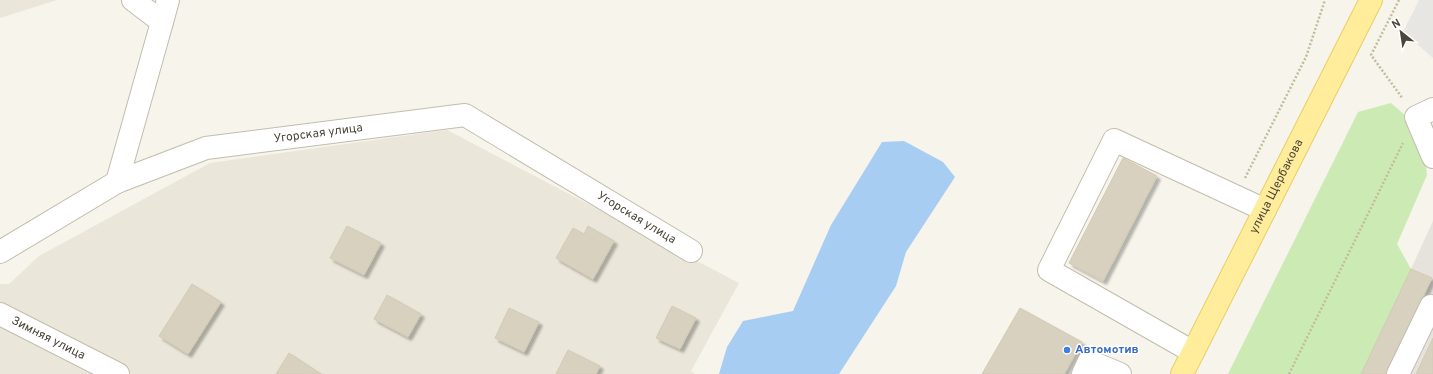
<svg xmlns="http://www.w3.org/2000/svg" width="1433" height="374" viewBox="0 0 1433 374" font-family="Overpass,sans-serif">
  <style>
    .residential { fill: #eae6d9 }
    .industrial { fill: #e6e3dd }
    .green { fill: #ccebb4 }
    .parking { fill: #e8e6e3 }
    .water { fill: #a7cdf3 }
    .building { fill: #d8d1c0; stroke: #d3cab3; filter: url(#shadow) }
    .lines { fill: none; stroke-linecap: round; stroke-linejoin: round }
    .minor-casing { stroke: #c2bdad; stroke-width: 24 }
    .major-casing { stroke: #e8ce68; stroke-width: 24 }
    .path { stroke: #c4bb9e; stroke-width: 2.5; stroke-dasharray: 2 2; stroke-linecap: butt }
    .minor { stroke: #fff; stroke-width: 22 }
    .major { stroke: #ffed9b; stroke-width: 22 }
    .shop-dot { fill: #3f7fe0; stroke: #fff; stroke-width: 1.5 }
    .labels { text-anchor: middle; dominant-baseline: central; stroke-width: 3; stroke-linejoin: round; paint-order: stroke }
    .street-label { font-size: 12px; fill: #4b4639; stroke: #fff }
    .shop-label { font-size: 12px; font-weight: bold; fill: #366cbe; stroke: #fff; text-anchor: start }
  </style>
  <defs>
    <filter id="shadow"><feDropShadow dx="3.5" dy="3.5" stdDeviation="1" flood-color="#0004"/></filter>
  </defs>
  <rect width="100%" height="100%" fill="#f6f4eb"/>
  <!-- residential -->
  <g class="residential">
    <polygon points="0,0 57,0 0,18"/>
    <polygon points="447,130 739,283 691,371 695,374 0,374 0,284 9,284 39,256 210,163"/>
  </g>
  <!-- industrial -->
  <polygon class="industrial" points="1433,221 1433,374 1361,374 1411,269"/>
  <!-- green -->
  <polygon class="green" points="1391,103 1422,130 1427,175 1397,244 1411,269 1361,374 1228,374 1358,112"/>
  <!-- parking -->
  <polygon class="parking" points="1419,0 1433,0 1433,58 1403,32"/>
  <!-- water -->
  <polygon class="water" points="904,141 943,162 955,177 906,252 896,286 839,374 719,374 727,347 743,321 793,311 831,225 882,142"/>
  <!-- building -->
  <g class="building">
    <polygon points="1123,158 1157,176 1103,281 1069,263"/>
    <polygon points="347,226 381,243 364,275 330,258"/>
    <polygon points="588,226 614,241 593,279 556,258 573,228 584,234"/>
    <polygon points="1411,269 1432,278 1386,374 1361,374"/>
    <polygon points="192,284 221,302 188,354 159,336"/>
    <polygon points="387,295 421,314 408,337 374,319"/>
    <polygon points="672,306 696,318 680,349 656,338"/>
    <polygon points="509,308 539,322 524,352 495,338"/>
    <polygon points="1020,308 1082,342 1064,374 982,374"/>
    <polygon points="1433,338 1433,374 1416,374"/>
    <polygon points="568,350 600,366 596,374 556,374"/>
    <polygon points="289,353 321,374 276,374"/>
  </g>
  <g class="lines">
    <defs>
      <g id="minor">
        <path id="s1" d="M133 0 162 22 117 182 206 148 465 115 691 251"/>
        <polyline points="162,22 168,0"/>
        <polyline points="1433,109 1416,117 1433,157"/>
        <polyline points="0,252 117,182"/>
        <path id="s2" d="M0 314 118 374"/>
        <polyline points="1193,352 1049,270 1114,140 1265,210"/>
        <polyline points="1083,374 1089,361 1120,374"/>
        <polyline points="1398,374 1431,306"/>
      </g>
      <g id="major">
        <path id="s3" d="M1182 374 1371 0"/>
      </g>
    </defs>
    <!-- minor casing -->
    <use href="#minor" class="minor-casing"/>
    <!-- major casing -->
    <use href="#major" class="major-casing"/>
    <!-- path -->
    <g class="path">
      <polyline points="1399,0 1371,55 1403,99"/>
      <polyline points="1245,178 1306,57 1325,0"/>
      <polyline points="1289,374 1403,143"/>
    </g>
    <!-- minor -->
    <use href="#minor" class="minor"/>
    <!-- major -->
    <use href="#major" class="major"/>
  </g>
  <!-- markers -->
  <circle class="shop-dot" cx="1067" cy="350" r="4"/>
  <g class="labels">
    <!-- street labels -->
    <g class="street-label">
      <text stroke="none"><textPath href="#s1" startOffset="411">Угорская улица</textPath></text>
      <text stroke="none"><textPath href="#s3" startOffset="210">улица Щербакова</textPath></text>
      <text stroke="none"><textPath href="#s1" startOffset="759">Угорская улица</textPath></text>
      <text stroke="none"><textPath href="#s2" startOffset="54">Зимняя улица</textPath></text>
    </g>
    <!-- shop labels -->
    <g class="shop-label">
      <text x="1075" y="350">Автомотив</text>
    </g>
  </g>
  <!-- north arrow -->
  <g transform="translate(1401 32) rotate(330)" stroke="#ffffff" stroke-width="3" paint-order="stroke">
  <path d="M0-3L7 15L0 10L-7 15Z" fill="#4b4639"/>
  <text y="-6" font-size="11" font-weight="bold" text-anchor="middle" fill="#4b4639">N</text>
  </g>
</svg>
